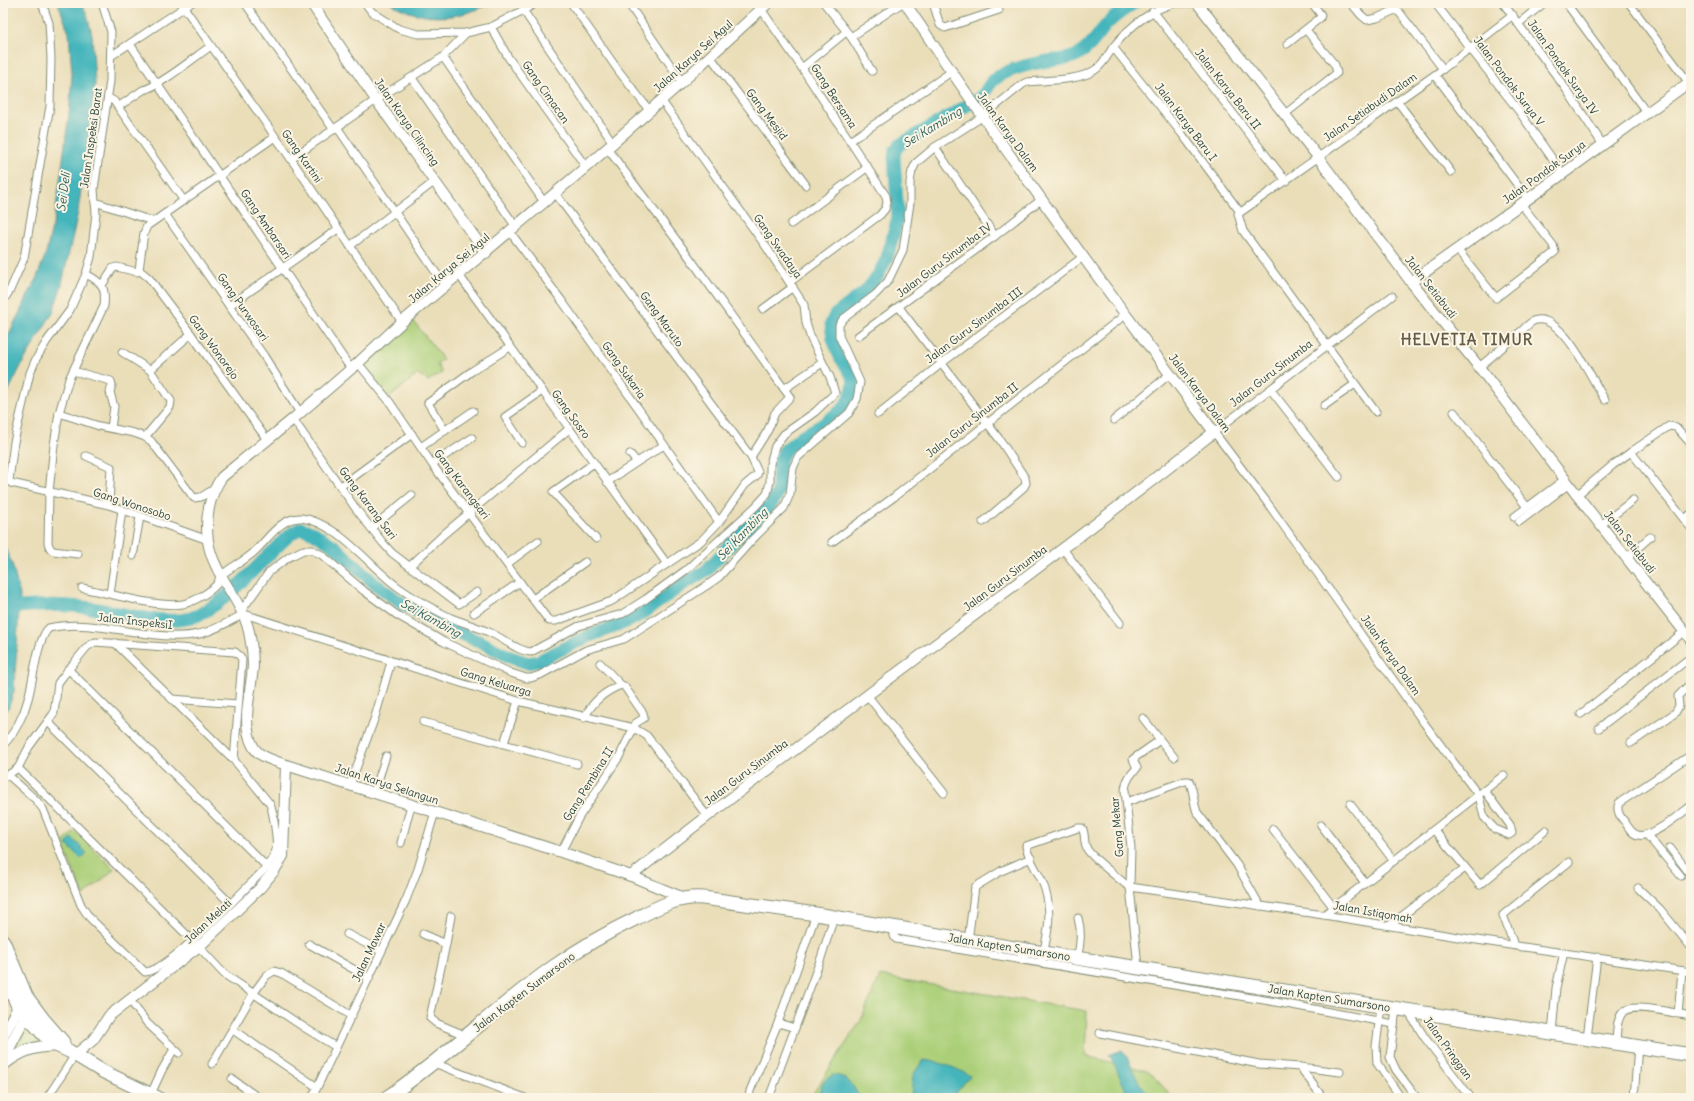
<svg xmlns="http://www.w3.org/2000/svg" width="1694" height="1101" viewBox="0 0 1694 1101" font-family="Delius,sans-serif">
  <style>
    .green { fill: #abcf78; stroke: #658656 }
    .water { fill: #45b5bc; stroke: #327978 }
    .lines { fill: none; stroke-linecap: round; stroke-linejoin: round }
    .river { stroke: #45b5bc; stroke-width: 13 }
    .street-casing { stroke: #848e76; stroke-width: 9 }
    .secondary-casing { stroke: #848e76; stroke-width: 12 }
    .primary-casing { stroke: #848e76; stroke-width: 13 }
    .highway-casing { stroke: #848e76; stroke-width: 15 }
    .street { stroke: #fff; stroke-width: 7 }
    .secondary { stroke: #fff; stroke-width: 10 }
    .primary { stroke: #fff; stroke-width: 11 }
    .highway { stroke: #fff; stroke-width: 13 }
    .labels { text-anchor: middle; dominant-baseline: central; stroke-width: 4; stroke-linejoin: round; paint-order: stroke }
    .street-label { font-size: 11px; fill: #1f3d34; stroke: #fcf5e5 }
    .water-label { font-size: 12px; font-style: italic; fill: #2a615d; stroke: #fcf5e5 }
    .district-label { font-size: 15px; font-weight: bold; letter-spacing: 1px; fill: #635c47; stroke: #fcf5e5 }
  </style>
  <rect width="100%" height="100%" fill="#fcf5e5"/>
  <filter id="ink" filterUnits="userSpaceOnUse"><feTurbulence type="fractalNoise" baseFrequency=".025" numOctaves="2"/><feDisplacementMap in="SourceGraphic" scale="8" xChannelSelector="R" yChannelSelector="G"/><feConvolveMatrix kernelMatrix="1 2 1 2 8 2 1 2 1" color-interpolation-filters="sRGB"/></filter>
  <filter id="wash" filterUnits="userSpaceOnUse"><feTurbulence type="fractalNoise" baseFrequency=".012" numOctaves="4" result="noise"/><feDisplacementMap in="SourceGraphic" scale="16" xChannelSelector="R" yChannelSelector="G"/><feGaussianBlur stdDeviation="0.9" result="paint"/><feColorMatrix in="noise" values="0 0 0 0 0 0 0 0 0 0 0 0 0 0 0 0 0 1.4 0 .05"/><feComposite in="paint" operator="in"/></filter>
  <g filter="url(#wash)">
    <rect width="100%" height="100%" fill="#eadeb9"/>
    <!-- green -->
    <g class="green">
      <polygon points="412,319 443,359 437,364 442,373 428,381 418,374 389,398 361,364"/>
      <polygon points="75,831 114,869 84,896 62,843"/>
      <polygon points="880,976 1087,1011 1085,1056 1149,1071 1173,1098 810,1098 860,1022"/>
      <polygon points="24,1029 50,1044 11,1054"/>
    </g>
    <!-- water -->
    <g class="water">
      <polygon points="58,3 81,3 87,14 92,35 95,84 78,212 62,284 53,312 22,364 3,402 3,346 37,277 46,253 54,220 61,174 70,106 72,73 69,33"/>
      <path d="M390 3H492C457 20 424 23 390 3Z"/>
      <polygon points="3,543 12,564 20,595 14,691 8,709 3,716"/>
      <polygon points="72,838 87,853 81,859 66,844"/>
      <path d="M1122 1050C1130 1059 1132 1069 1137 1079 1141 1087 1147 1092 1154 1098H1133C1120 1086 1119 1069 1109 1055Z"/>
      <path d="M923 1060C940 1062 955 1067 970 1076L952 1098H908L911 1095 913 1075Z"/>
      <path d="M832 1075C847 1075 853 1085 860 1098H817L824 1081Z"/>
    </g>
    <g class="lines">
      <!-- river -->
      <path class="river" d="M9 608C38 605 69 604 97 609 123 613 165 625 191 618 220 608 249 574 271 553 280 544 289 533 301 528L314 533 334 546 374 583 404 605 444 627 485 644 510 657 528 663 538 661 587 637 627 622 642 614 682 585 707 570 739 535 768 508 774 500 778 491 779 463 784 451 803 435 822 425 843 409 850 397 853 389 854 379 840 357 833 339 831 324 835 315 865 292 877 277 887 258 898 217 894 157 895 151 899 145 980 98C986 93 988 84 995 79 1011 67 1036 63 1055 60 1064 59 1071 59 1079 54 1091 47 1097 36 1106 25 1114 16 1124 10 1134 3"/>
    </g>
  </g>
  <g filter="url(#ink)">
    <g class="lines">
      <defs>
        <g id="street">
          <polyline points="102,3 111,32 110,81 94,189 96,213 91,257 86,274 70,310 47,341 36,359 30,373 14,442 9,481 11,483 109,505 208,540"/>
          <polyline points="181,3 291,159 402,322"/>
          <polyline points="245,3 334,130"/>
          <polyline points="365,3 372,12 399,29 418,34 466,33 491,27 537,3"/>
          <polyline points="571,3 618,70 649,110"/>
          <polyline points="628,3 682,82"/>
          <polyline points="824,3 851,37 872,71"/>
          <polyline points="933,3 940,25 945,28 999,10"/>
          <polyline points="1177,3 1199,3"/>
          <polyline points="1351,3 1361,15 1367,20 1377,18 1395,10 1400,13 1443,69"/>
          <polyline points="1435,3 1518,110 1563,174"/>
          <polyline points="1503,3 1566,89 1603,145"/>
          <polyline points="1566,3 1647,113"/>
          <polyline points="1629,3 1689,83"/>
          <polyline points="761,9 802,68 886,196 887,203 885,209 880,215 790,282"/>
          <polyline points="523,10 613,143"/>
          <polyline points="1153,11 1286,181"/>
          <polyline points="1519,23 1544,3"/>
          <polyline points="491,27 508,57 586,167"/>
          <polyline points="851,37 902,3"/>
          <polyline points="130,44 351,369"/>
          <polyline points="1287,44 1320,18 1321,15 1312,3"/>
          <polyline points="1113,47 1182,134 1240,212"/>
          <polyline points="111,56 191,3"/>
          <polyline points="710,56 806,185"/>
          <polyline points="443,57 544,202"/>
          <polyline points="802,68 846,32"/>
          <polyline points="1435,75 1528,199"/>
          <polyline points="412,78 516,227"/>
          <polyline points="108,98 114,101 118,107 184,201"/>
          <polyline points="1397,101 1451,172"/>
          <path d="M118 107 143 90C159 87 196 56 211 46"/>
          <polyline points="1285,114 1337,73 1335,65 1306,30"/>
          <polyline points="337,127 445,286"/>
          <polyline points="850,141 951,72"/>
          <polyline points="935,147 995,236"/>
          <polyline points="607,148 687,254 790,397 775,413 768,430 751,457"/>
          <polyline points="291,159 376,100 443,57 466,33"/>
          <polyline points="95,202 152,221"/>
          <polyline points="165,214 264,356 300,413"/>
          <polyline points="791,224 868,167"/>
          <polyline points="510,232 562,301 719,522"/>
          <polyline points="350,246 434,182"/>
          <polyline points="1457,249 1496,298 1555,252 1553,245 1521,204"/>
          <polyline points="139,270 149,278 191,334 268,441"/>
          <polyline points="139,270 144,233 147,226 275,137"/>
          <polyline points="459,275 667,564"/>
          <polyline points="102,285 113,268 117,267 137,272 139,270"/>
          <polyline points="1392,296 1214,432 1266,501 1424,723 1479,796 1484,817 1495,829 1509,835 1512,833 1510,825 1485,791"/>
          <polyline points="3,301 10,290 24,258 50,106 51,58 49,23 42,3"/>
          <polyline points="229,306 338,229"/>
          <polyline points="899,307 1000,440 1025,478 1026,483 1024,487 983,522"/>
          <polyline points="763,309 793,287"/>
          <polyline points="858,336 995,236 1042,199"/>
          <polyline points="122,352 150,370 171,401 170,407 145,437"/>
          <polyline points="358,363 389,401 432,464 549,621 556,621 612,601 701,541 719,522 745,485 757,475 758,472 751,457 555,193"/>
          <path d="M1479 367C1493 356 1506 344 1519 333 1523 330 1528 324 1533 321 1561 309 1593 382 1605 400"/>
          <polyline points="150,370 191,334"/>
          <polyline points="73,371 111,381 112,385 110,392 114,407 111,428"/>
          <polyline points="784,389 822,363"/>
          <polyline points="1271,390 1339,477"/>
          <polyline points="1324,406 1355,384"/>
          <polyline points="1376,412 1243,231 1238,214 1443,69 1513,15"/>
          <polyline points="1454,412 1527,507"/>
          <polyline points="59,413 99,426 134,433 145,437 151,441 194,498 201,497 214,489"/>
          <polyline points="878,414 942,363 1084,256"/>
          <polyline points="293,419 356,509 383,543 392,553 459,604 477,592"/>
          <polyline points="1114,420 1170,374"/>
          <polyline points="445,431 428,403 472,371 510,347"/>
          <polyline points="522,443 505,417 542,391"/>
          <polyline points="421,447 473,411"/>
          <polyline points="1631,452 1669,426 1676,427 1691,444"/>
          <polyline points="630,454 637,462 664,445"/>
          <polyline points="86,456 111,467 109,505"/>
          <polyline points="594,463 553,492 596,539"/>
          <polyline points="432,464 472,438"/>
          <polyline points="607,482 637,462"/>
          <polyline points="341,486 412,434"/>
          <polyline points="1577,495 1613,465 1631,452 1691,528"/>
          <polyline points="1514,517 1565,479"/>
          <polyline points="1684,519 1691,514"/>
          <polyline points="1519,522 1569,484"/>
          <polyline points="1601,525 1633,500"/>
          <polyline points="371,528 412,495"/>
          <polyline points="832,542 894,497 1126,314"/>
          <polyline points="1063,549 1120,623"/>
          <path d="M78 554 53 551 50 548 48 543 49 492 54 445 59 413 69 379 104 306C106 287 103 283 86 274"/>
          <polyline points="133,556 140,517"/>
          <polyline points="1626,558 1650,537"/>
          <polyline points="507,564 538,541"/>
          <polyline points="410,566 444,534 569,429"/>
          <path d="M82 588C108 593 158 608 183 604 194 602 210 592 217 584 219 580 220 576 223 574 233 566 244 561 253 553 267 541 280 517 301 518 335 521 368 564 394 584 411 597 431 608 451 618 464 623 478 627 491 633 504 639 517 651 531 652L579 626 622 614 646 599 686 570 755 507 767 494 770 482V464L775 446 784 434 815 412 835 393 830 377 811 339 806 323 804 305 767 248 661 100"/>
          <polyline points="110,594 122,510"/>
          <polyline points="533,599 585,562"/>
          <path d="M242 610 269 572 289 557 303 550H312L322 555 364 591 397 615 444 642 511 673 526 678H531L540 675 586 650 624 639 706 586 719 577 752 540 784 508 790 494 793 468 798 457 849 413 857 399 860 382 839 336V325L843 319 876 294 888 281 903 250 910 203V182L912 171 916 163 935 147 982 117 1023 84 1027 82C1047 80 1079 81 1095 70 1104 64 1108 54 1114 46 1130 26 1151 10 1175 3"/>
          <polyline points="474,613 520,582"/>
          <polyline points="600,663 621,685"/>
          <polyline points="68,669 267,867"/>
          <polyline points="867,695 944,793"/>
          <polyline points="172,699 238,704"/>
          <polyline points="1581,714 1685,631"/>
          <polyline points="48,722 230,903"/>
          <polyline points="423,722 577,764"/>
          <polyline points="1599,728 1691,657"/>
          <polyline points="1160,740 1174,757"/>
          <polyline points="504,743 518,701"/>
          <polyline points="1631,743 1675,713 1679,706 1678,696 1691,683"/>
          <path d="M3 745C15 733 24 715 28 699 33 683 37 638 49 628 98 617 153 644 199 634 214 631 230 621 244 614L518 701 634 728 647 736 707 816"/>
          <path d="M1691 755 1619 803C1616 810 1620 817 1625 822 1628 827 1632 834 1638 835 1651 839 1680 814 1691 806"/>
          <polyline points="18,768 192,940"/>
          <path d="M8 775 36 800 43 809 81 905 89 917 145 972C171 970 245 888 267 867 270 861 274 857 276 850 278 842 273 812 270 804L234 760 115 643"/>
          <polyline points="3,777 8,775 18,768 29,747 54,713 58,683 64,675 87,647 95,642 235,652 240,656 242,660 234,760"/>
          <polyline points="350,785 375,717 391,662"/>
          <polyline points="374,793 386,756"/>
          <path d="M1127 802 1185 781H1189C1194 790 1193 802 1197 812L1237 865 1260 906"/>
          <polyline points="1350,804 1394,861"/>
          <polyline points="1321,825 1365,883"/>
          <polyline points="1273,829 1334,908"/>
          <polyline points="1434,830 1480,885 1546,830"/>
          <polyline points="1647,835 1681,876"/>
          <polyline points="401,843 411,805"/>
          <polyline points="1670,848 1691,875"/>
          <path d="M561 852 579 817 619 757 636 723 644 718 643 713 624 686 621 685C604 692 593 701 584 718"/>
          <polyline points="1638,888 1660,909 1691,947"/>
          <polyline points="1324,915 1504,775"/>
          <polyline points="451,916 446,944 430,1018 436,1023 467,1036"/>
          <polyline points="1390,925 1465,868"/>
          <polyline points="894,927 894,936 896,939 1270,1001 1394,1024"/>
          <polyline points="347,934 381,951"/>
          <polyline points="423,934 446,944"/>
          <polyline points="968,941 975,887 1001,871 1031,858"/>
          <polyline points="309,944 369,978"/>
          <polyline points="1514,945 1503,915 1569,862"/>
          <polyline points="199,947 224,974 305,1028 336,1047"/>
          <path d="M1077 958C1081 944 1082 932 1078 918"/>
          <path d="M1041 963C1048 935 1054 909 1042 881 1037 870 1028 858 1026 846L1078 828H1082C1086 834 1083 842 1087 849 1092 858 1115 875 1124 883L1130 887 1324 915 1470 939 1691 972"/>
          <path d="M1138 967 1130 887 1131 848 1125 790C1126 780 1130 775 1137 768L1133 759 1160 740 1143 718"/>
          <polyline points="129,999 147,1023 179,1053"/>
          <polyline points="1381,1007 1376,1046 1377,1063 1401,1098"/>
          <polyline points="1396,1009 1390,1057 1396,1070 1417,1098"/>
          <polyline points="1407,1010 1425,1038 1471,1098"/>
          <polyline points="1678,1014 1682,971"/>
          <polyline points="778,1023 795,1028"/>
          <polyline points="233,1030 317,1087"/>
          <polyline points="1100,1033 1259,1064 1300,1067 1323,1098"/>
          <polyline points="1552,1033 1556,988 1564,952"/>
          <polyline points="1587,1038 1597,957"/>
          <path d="M1616 1042C1617 1032 1616 1020 1623 1012 1633 1002 1677 1014 1691 1016"/>
          <polyline points="434,1063 525,1098"/>
          <polyline points="212,1064 253,994 266,976 274,971 281,973 352,1016"/>
          <polyline points="1300,1067 1340,1072"/>
          <polyline points="232,1079 259,1098"/>
          <polyline points="150,1096 162,1070 174,1049"/>
          <polyline points="47,1098 75,1055"/>
          <polyline points="312,1098 406,900 418,869 435,812"/>
          <polyline points="749,1098 750,1091 778,1023 816,914"/>
          <polyline points="769,1098 821,958 834,917"/>
          <polyline points="1634,1098 1638,1046"/>
        </g>
        <g id="secondary">
          <polyline points="311,3 376,100 486,253"/>
          <polyline points="1198,4 1318,157 1411,282 1479,367 1577,495 1691,640"/>
          <polyline points="1411,282 1528,199 1691,81"/>
          <path d="M631 876C822 724 1023 584 1214 432 1107 292 1003 149 905 3"/>
          <path d="M684 898 631 876 561 852 286 765C276 761 258 757 253 746 240 721 252 691 253 665 253 656 252 646 250 637 245 602 213 576 208 541 205 519 209 495 222 477L293 419 358 363 402 322 586 167 682 82 768 3"/>
          <polyline points="75,1055 93,1040 109,1016 203,943 260,888 274,871 283,856 286,765"/>
        </g>
        <g id="primary">
          <polyline points="3,1035 22,1001"/>
          <polyline points="3,1059 26,1016 31,1010"/>
          <path d="M3 1065C20 1051 36 1045 58 1046"/>
        </g>
        <g id="highway">
          <polyline points="3,941 26,996 43,1019 63,1042"/>
          <polyline points="3,974 18,1006 44,1035 58,1046 69,1051 102,1071 158,1098"/>
          <path d="M386 1098C445 1058 495 1008 553 967 580 948 608 932 637 918 658 907 678 896 703 898L816 914 1044 953 1691 1055"/>
        </g>
      </defs>
      <!-- street casing -->
      <use href="#street" class="street-casing"/>
      <!-- secondary casing -->
      <use href="#secondary" class="secondary-casing"/>
      <!-- primary casing -->
      <use href="#primary" class="primary-casing"/>
      <!-- highway casing -->
      <use href="#highway" class="highway-casing"/>
      <!-- street -->
      <use href="#street" class="street"/>
      <!-- secondary -->
      <use href="#secondary" class="secondary"/>
      <!-- primary -->
      <use href="#primary" class="primary"/>
      <!-- highway -->
      <use href="#highway" class="highway"/>
    </g>
  </g>
  <g class="labels">
    <!-- street labels -->
    <g class="street-label">
      <text transform="translate(693 56) rotate(-42)">Jalan Karya Sei Agul</text>
      <text transform="translate(1563 67) rotate(55)">Jalan Pondok Surya IV</text>
      <text transform="translate(1509 81) rotate(53)">Jalan Pondok Surya V</text>
      <text transform="translate(1228 89) rotate(52)">Jalan Karya Baru II</text>
      <text transform="translate(546 92) rotate(55)">Gang Cimacan</text>
      <text transform="translate(834 96) rotate(57)">Gang Bersama</text>
      <text transform="translate(1370 107) rotate(-35)">Jalan Setiabudi Dalam</text>
      <text transform="translate(767 114) rotate(53)">Gang Mesjid</text>
      <text transform="translate(407 122) rotate(55)">Jalan Karya Cilincing</text>
      <text transform="translate(1186 122) rotate(53)">Jalan Karya Baru I</text>
      <text transform="translate(1008 132) rotate(54)">Jalan Karya Dalam</text>
      <text transform="translate(91 138) rotate(-82)">Jalan Inspeksi Barat</text>
      <text transform="translate(302 156) rotate(55)">Gang Kartini</text>
      <text transform="translate(1544 172) rotate(-36)">Jalan Pondok Surya</text>
      <text transform="translate(266 224) rotate(56)">Gang Ambarsari</text>
      <text transform="translate(778 246) rotate(55)">Gang Swadaya</text>
      <text transform="translate(944 260) rotate(-37)">Jalan Guru Sinumba IV</text>
      <text transform="translate(449 268) rotate(-40)">Jalan Karya Sei Agul</text>
      <text transform="translate(1431 287) rotate(52)">Jalan Setiabudi</text>
      <text transform="translate(243 307) rotate(55)">Gang Purwosari</text>
      <text transform="translate(662 319) rotate(54)">Gang Maruto</text>
      <text transform="translate(974 325) rotate(-37)">Jalan Guru Sinumba III</text>
      <text transform="translate(214 347) rotate(54)">Gang Wonorejo</text>
      <text transform="translate(624 370) rotate(55)">Gang Sukaria</text>
      <text transform="translate(1271 373) rotate(-38)">Jalan Guru Sinumba</text>
      <text transform="translate(1200 393) rotate(53)">Jalan Karya Dalam</text>
      <text transform="translate(571 414) rotate(54)">Gang Sosro</text>
      <text transform="translate(972 420) rotate(-38)">Jalan Guru Sinumba II</text>
      <text transform="translate(462 484) rotate(53)">Gang Karangsari</text>
      <text transform="translate(368 503) rotate(53)">Gang Karang Sari</text>
      <text transform="translate(132 504) rotate(18)">Gang Wonosobo</text>
      <text transform="translate(1630 542) rotate(52)">Jalan Setiabudi</text>
      <text transform="translate(1005 578) rotate(-37)">Jalan Guru Sinumba</text>
      <text transform="translate(135 621) rotate(6)">Jalan InspeksiI</text>
      <text transform="translate(1391 655) rotate(55)">Jalan Karya Dalam</text>
      <text transform="translate(496 682) rotate(17)">Gang Keluarga</text>
      <text transform="translate(746 772) rotate(-37)">Jalan Guru Sinumba</text>
      <text transform="translate(387 784) rotate(18)">Jalan Karya Selangun</text>
      <text transform="translate(588 784) rotate(-58)">Gang Pembina II</text>
      <text transform="translate(1117 827) rotate(-95)">Gang Mekar</text>
      <text transform="translate(1373 912) rotate(10)">Jalan Istiqomah</text>
      <text transform="translate(208 921) rotate(-43)">Jalan Melati</text>
      <text transform="translate(1009 947) rotate(9)">Jalan Kapten Sumarsono</text>
      <text transform="translate(369 952) rotate(-65)">Jalan Mawar</text>
      <text transform="translate(524 992) rotate(-37)">Jalan Kapten Sumarsono</text>
      <text transform="translate(1329 998) rotate(9)">Jalan Kapten Sumarsono</text>
      <text transform="translate(1448 1048) rotate(54)">Jalan Pringgan</text>
    </g>
    <!-- water labels -->
    <g class="water-label">
      <text transform="translate(932 127) rotate(-31)">Sei Kambing</text>
      <text transform="translate(63 192) rotate(-83)">Sei Deli</text>
      <text transform="translate(742 534) rotate(-46)">Sei Kambing</text>
      <text transform="translate(431 618) rotate(29)">Sei Kambing</text>
    </g>
    <!-- district labels -->
    <g class="district-label">
      <text x="1467" y="339">HELVETIA TIMUR</text>
    </g>
  </g>
  <!-- margin -->
  <rect width="1694" height="1101" fill="none" stroke="#fcf5e5" stroke-width="16"/>
</svg>
